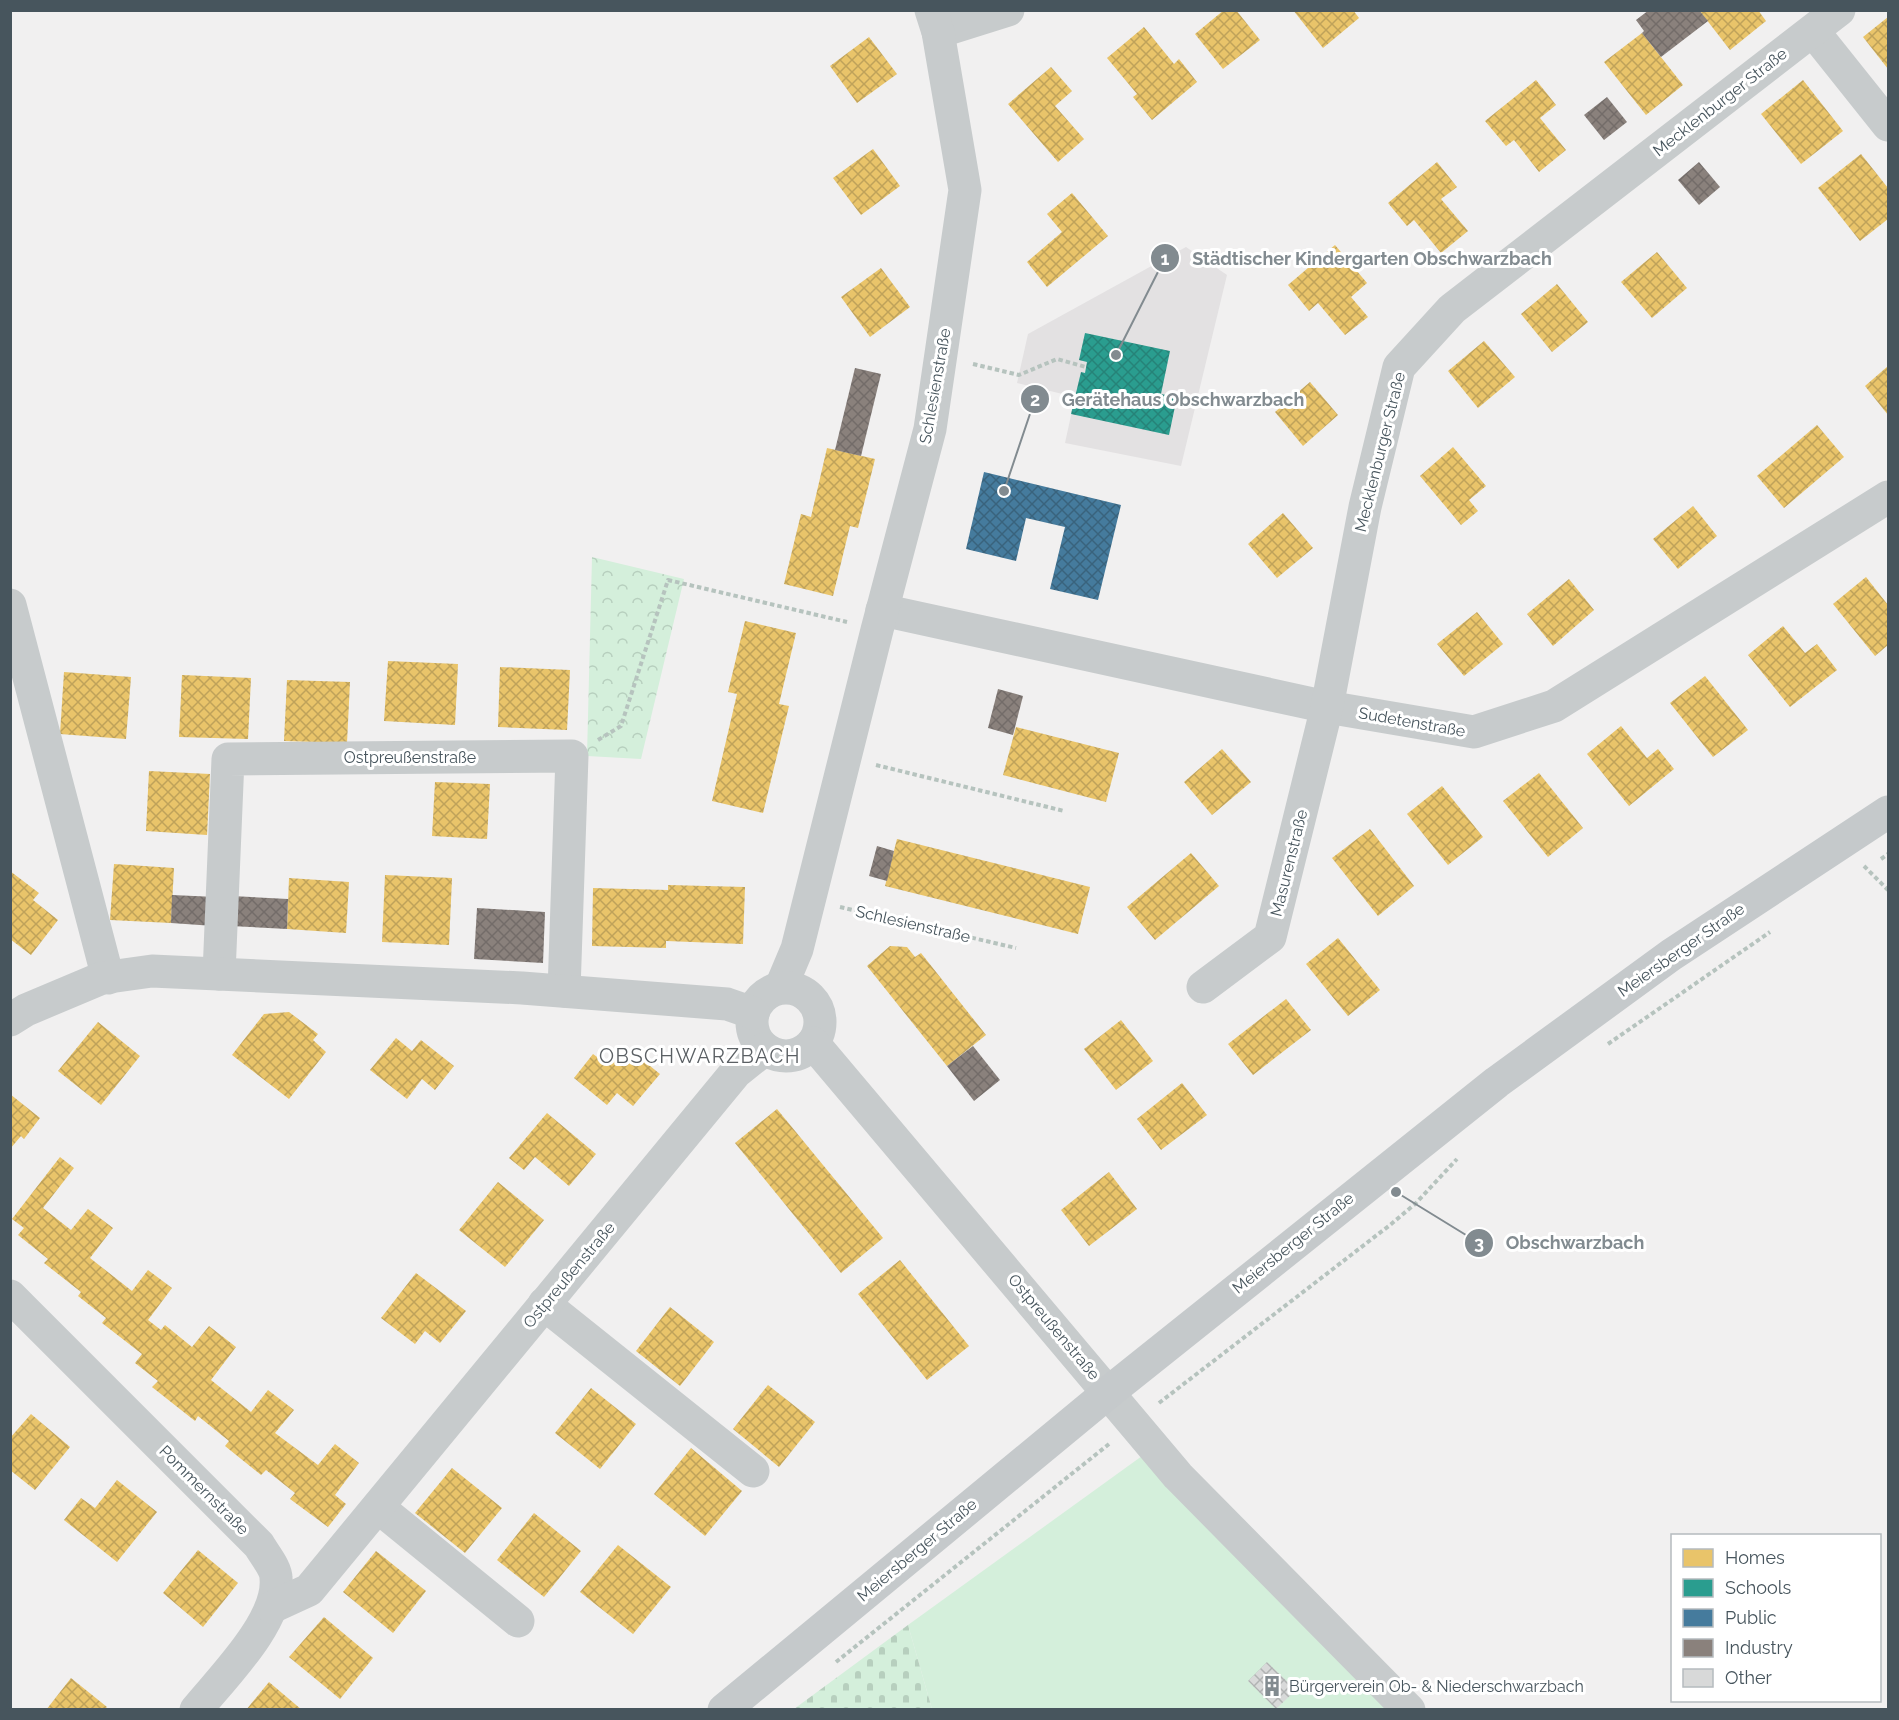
<svg xmlns="http://www.w3.org/2000/svg" width="1899" height="1720" viewBox="0 0 1899 1720" font-family="Raleway,sans-serif">
  <style>
    .education { fill: #e3e1e2 }
    .grass { fill: #d4efdb }
    .cemetery { fill: url(#cemetery-stones) }
    .park { fill: url(#park-crowns) }
    .homes { fill: url(#homes-cross-hatch) }
    .schools { fill: url(#schools-cross-hatch) }
    .public { fill: url(#public-cross-hatch) }
    .industry { fill: url(#industry-cross-hatch) }
    .building { fill: url(#building-cross-hatch) }
    .lines { fill: none; stroke-linecap: round; stroke-linejoin: round }
    .path { stroke: #b6c3be; stroke-width: 4; stroke-dasharray: 4.5 3; stroke-linecap: butt }
    .minor { stroke: #c7cbcc; stroke-width: 33 }
    .major { stroke: #c5c9cb; stroke-width: 33 }
    .labels { text-anchor: middle; dominant-baseline: central; stroke-width: 6; stroke-linejoin: round; paint-order: stroke }
    .street-label { font-size: 16px; fill: #47555d; stroke: #fff }
    .poi-label { font-size: 16px; fill: #47555d; stroke: #fff; text-anchor: start }
    .quarter-label { font-size: 20px; letter-spacing: 1.5px; fill: #5b6064; stroke: #fff }
    .leader { fill: none; stroke: #828b90; stroke-width: 2 }
    .callout-dot { fill: #828b90; stroke: #fff; stroke-width: 2 }
    .mark-label { font-size: 18px; text-anchor: middle; font-weight: bold; fill: #fff }
    .callout-label { font-size: 18px; text-anchor: middle; font-weight: bold; fill: #828b90; stroke: #fff; stroke-width: 6; stroke-linejoin: round; paint-order: stroke }
  </style>
  <defs>
    <pattern id="cemetery-stones" width="16" height="16" patternUnits="userSpaceOnUse" patternTransform="scale(1.5)"><rect width="16" height="16" fill="#d4efdb"/><path d="M2 7V4a2 2 0 0 1 4 0v3zM10 15v-3a2 2 0 0 1 4 0v3z" fill="#b7cfbe"/></pattern>
    <pattern id="park-crowns" width="20" height="18" patternUnits="userSpaceOnUse" patternTransform="scale(1.5)"><rect width="20" height="18" fill="#d4efdb"/><path d="M2 6a3 3 0 1 1 6 0M12 15a3 3 0 1 1 6 0" fill="none" stroke="#b7cfbe"/></pattern>
    <pattern id="homes-cross-hatch" width="8" height="8" patternUnits="userSpaceOnUse" patternTransform="scale(1.5)"><rect width="8" height="8" fill="#e9c46a"/><path d="M0 0l8 8M0 8l8-8" fill="none" stroke="#bfa25a"/></pattern>
    <pattern id="schools-cross-hatch" width="8" height="8" patternUnits="userSpaceOnUse" patternTransform="scale(1.5)"><rect width="8" height="8" fill="#2a9d8f"/><path d="M0 0l8 8M0 8l8-8" fill="none" stroke="#268378"/></pattern>
    <pattern id="public-cross-hatch" width="8" height="8" patternUnits="userSpaceOnUse" patternTransform="scale(1.5)"><rect width="8" height="8" fill="#457b9d"/><path d="M0 0l8 8M0 8l8-8" fill="none" stroke="#39637d"/></pattern>
    <pattern id="industry-cross-hatch" width="8" height="8" patternUnits="userSpaceOnUse" patternTransform="scale(1.5)"><rect width="8" height="8" fill="#8a817c"/><path d="M0 0l8 8M0 8l8-8" fill="none" stroke="#736c69"/></pattern>
    <pattern id="building-cross-hatch" width="8" height="8" patternUnits="userSpaceOnUse" patternTransform="scale(1.5)"><rect width="8" height="8" fill="#d8d9d9"/><path d="M0 0l8 8M0 8l8-8" fill="none" stroke="#b1b3b3"/></pattern>
  </defs>
  <rect width="100%" height="100%" fill="#f1f0f0"/>
  <!-- education -->
  <polygon class="education" points="1186,247 1227,275 1181,466 1065,443 1075,397 1017,383 1028,334"/>
  <!-- grass -->
  <polygon class="grass" points="1142,1456 1386,1709 932,1709 908,1625"/>
  <!-- cemetery -->
  <polygon class="cemetery" points="908,1625 932,1709 794,1709"/>
  <!-- park -->
  <polygon class="park" points="592,557 684,579 641,759 587,756"/>
  <!-- homes -->
  <g class="homes">
    <polygon points="1224,10 1236,10 1260,40 1223,69 1195,34"/>
    <polygon points="1293,10 1353,10 1359,18 1323,48"/>
    <polygon points="1699,10 1758,10 1766,21 1730,50"/>
    <polygon points="1888,17 1888,69 1863,37"/>
    <polygon points="1144,27 1174,64 1179,59 1197,82 1152,120 1133,97 1137,94 1107,58"/>
    <polygon points="1642,33 1683,85 1646,115 1604,62"/>
    <polygon points="869,37 897,74 857,103 830,66"/>
    <polygon points="1051,67 1072,91 1055,106 1084,139 1058,162 1008,104"/>
    <polygon points="1536,80 1556,105 1540,118 1566,150 1539,172 1514,140 1506,146 1485,121"/>
    <polygon points="1803,80 1843,131 1801,164 1761,114"/>
    <polygon points="873,149 900,186 861,215 833,178"/>
    <polygon points="1861,154 1888,188 1888,219 1860,241 1818,188"/>
    <polygon points="1437,162 1457,187 1441,199 1468,231 1441,253 1414,220 1407,226 1388,203"/>
    <polygon points="1072,193 1108,236 1047,287 1027,262 1062,232 1047,214"/>
    <polygon points="1335,245 1367,283 1351,297 1368,317 1345,335 1318,303 1309,311 1288,285"/>
    <polygon points="1657,252 1687,288 1652,318 1621,282"/>
    <polygon points="881,268 910,307 870,337 841,297"/>
    <polygon points="1557,284 1588,322 1552,352 1521,314"/>
    <polygon points="1484,341 1515,377 1478,408 1448,371"/>
    <polygon points="1888,366 1888,415 1865,386"/>
    <polygon points="1310,382 1338,415 1303,446 1275,412"/>
    <polygon points="1817,425 1844,457 1784,508 1757,476"/>
    <polygon points="1453,447 1486,486 1469,500 1478,511 1461,525 1420,476"/>
    <polygon points="827,448 875,459 858,528 850,526 833,596 784,584 801,514 811,517"/>
    <polygon points="1693,506 1717,536 1678,569 1653,539"/>
    <polygon points="1283,513 1313,548 1277,578 1248,544"/>
    <polygon points="1866,577 1888,605 1888,645 1875,656 1833,604"/>
    <polygon points="1569,579 1594,610 1553,646 1527,614"/>
    <polygon points="1477,612 1503,644 1464,676 1437,644"/>
    <polygon points="745,621 796,633 779,704 789,706 763,813 712,801 737,694 728,692"/>
    <polygon points="1783,626 1805,653 1817,644 1837,670 1790,707 1748,655"/>
    <polygon points="388,661 458,664 455,725 384,721"/>
    <polygon points="500,667 570,670 567,730 498,727"/>
    <polygon points="64,672 131,677 126,739 60,734"/>
    <polygon points="182,675 251,678 248,739 179,737"/>
    <polygon points="1705,676 1748,730 1713,757 1670,703"/>
    <polygon points="287,680 350,682 347,743 284,741"/>
    <polygon points="1621,726 1647,758 1658,749 1674,769 1629,806 1587,754"/>
    <polygon points="1016,727 1119,753 1106,802 1003,775"/>
    <polygon points="1222,749 1251,782 1212,815 1184,782"/>
    <polygon points="149,771 210,774 207,835 146,831"/>
    <polygon points="1539,773 1583,828 1548,857 1503,801"/>
    <polygon points="435,782 490,784 487,839 432,836"/>
    <polygon points="1442,786 1483,837 1448,865 1407,814"/>
    <polygon points="1370,829 1414,886 1378,916 1332,858"/>
    <polygon points="897,839 1090,887 1078,934 885,886"/>
    <polygon points="1191,853 1219,886 1155,940 1127,907"/>
    <polygon points="114,864 174,868 171,923 110,920"/>
    <polygon points="10,871 39,893 33,900 58,920 31,955 10,939"/>
    <polygon points="385,875 452,878 449,945 382,942"/>
    <polygon points="289,878 349,882 346,933 287,929"/>
    <polygon points="668,885 745,887 743,944 666,941 666,948 592,946 593,888 668,890"/>
    <polygon points="1338,938 1380,990 1348,1016 1306,964"/>
    <polygon points="890,946 907,947 915,957 921,953 986,1035 947,1066 867,966"/>
    <polygon points="1286,999 1311,1030 1253,1075 1228,1044"/>
    <polygon points="289,1012 318,1034 313,1040 326,1052 289,1099 232,1055 264,1014"/>
    <polygon points="1121,1020 1153,1061 1116,1090 1084,1049"/>
    <polygon points="98,1022 140,1056 101,1105 58,1071"/>
    <polygon points="396,1038 412,1051 421,1040 454,1066 435,1090 422,1079 407,1099 370,1070"/>
    <polygon points="624,1045 660,1074 633,1106 617,1093 607,1105 574,1078 593,1054 608,1065"/>
    <polygon points="1182,1083 1207,1115 1161,1150 1137,1119"/>
    <polygon points="10,1094 40,1118 24,1139 21,1136 10,1149"/>
    <polygon points="777,1109 883,1238 841,1273 735,1143"/>
    <polygon points="547,1113 596,1154 569,1186 535,1157 524,1170 509,1158"/>
    <polygon points="60,1157 74,1168 43,1208 71,1230 88,1209 113,1228 90,1258 132,1291 148,1270 172,1288 148,1320 161,1330 165,1325 192,1347 209,1326 236,1347 211,1380 251,1412 268,1390 294,1410 275,1433 318,1465 335,1444 359,1463 335,1495 346,1504 328,1527 290,1499 295,1493 266,1470 261,1475 225,1446 229,1441 198,1416 195,1421 152,1387 158,1381 135,1363 142,1354 102,1323 106,1318 78,1296 81,1292 44,1263 48,1259 18,1235 24,1228 12,1219"/>
    <polygon points="1109,1172 1137,1209 1089,1246 1061,1210"/>
    <polygon points="498,1182 544,1220 505,1267 459,1230"/>
    <polygon points="900,1260 969,1346 927,1380 858,1294"/>
    <polygon points="416,1273 466,1311 440,1343 425,1331 415,1344 381,1318"/>
    <polygon points="670,1307 714,1342 680,1386 636,1351"/>
    <polygon points="768,1385 815,1422 779,1467 733,1429"/>
    <polygon points="591,1388 636,1424 600,1469 555,1433"/>
    <polygon points="31,1414 70,1447 35,1490 10,1470 10,1438"/>
    <polygon points="691,1448 742,1491 705,1536 654,1494"/>
    <polygon points="452,1468 502,1508 465,1553 415,1513"/>
    <polygon points="117,1480 157,1512 117,1562 64,1520 81,1498 95,1508"/>
    <polygon points="534,1513 581,1551 544,1597 497,1560"/>
    <polygon points="618,1545 671,1587 633,1634 580,1592"/>
    <polygon points="198,1550 238,1583 203,1627 163,1593"/>
    <polygon points="376,1551 426,1591 393,1633 343,1592"/>
    <polygon points="324,1617 373,1658 340,1699 289,1657"/>
    <polygon points="71,1678 107,1707 104,1710 46,1710"/>
    <polygon points="269,1682 302,1710 246,1710"/>
  </g>
  <!-- schools -->
  <polygon class="schools" points="1085,333 1170,351 1161,394 1177,397 1169,435 1071,414 1081,372 1085,373 1087,362 1079,360"/>
  <!-- public -->
  <polygon class="public" points="984,472 1121,505 1098,600 1050,589 1065,527 1026,518 1016,561 966,549"/>
  <!-- industry -->
  <g class="industry">
    <polygon points="1649,10 1699,10 1708,21 1661,57 1642,33 1644,31 1636,20"/>
    <polygon points="1607,97 1627,122 1604,140 1584,115"/>
    <polygon points="1699,162 1720,187 1699,205 1678,180"/>
    <polygon points="855,368 881,374 861,456 835,450"/>
    <polygon points="998,689 1023,696 1013,735 988,728"/>
    <polygon points="877,846 894,851 887,881 869,876"/>
    <polygon points="172,895 216,897 214,926 171,923"/>
    <polygon points="232,896 288,899 287,929 230,926"/>
    <polygon points="477,908 545,912 543,963 474,959"/>
    <polygon points="973,1046 1000,1080 974,1101 947,1066"/>
  </g>
  <!-- building -->
  <polygon class="building" points="1267,1662 1296,1690 1276,1709 1248,1681"/>
  <g class="lines">
    <!-- path -->
    <g class="path">
      <polyline points="973,364 1019,375 1057,359 1086,367"/>
      <polyline points="598,740 621,726 668,580 847,622"/>
      <polyline points="876,765 1064,811"/>
      <polyline points="1881,859 1888,854"/>
      <polyline points="1864,866 1888,890"/>
      <polyline points="840,907 1016,948"/>
      <polyline points="1608,1044 1770,932"/>
      <polyline points="1159,1403 1390,1225 1415,1204 1457,1159"/>
      <polyline points="836,1662 1109,1444"/>
    </g>
    <!-- minor -->
    <g class="minor">
      <polyline points="1813,31 1888,125"/>
      <polyline points="938,32 1008,10"/>
      <polyline points="10,605 108,978"/>
      <polyline points="882,610 1327,707 1474,732 1554,706 1888,497"/>
      <polyline points="219,974 228,759 572,756 564,991"/>
      <polyline points="781,987 797,949 877,630 930,429 965,190 938,32 931,10"/>
      <polyline points="1203,987 1270,937 1327,707 1365,507 1399,367 1452,309 1839,10"/>
      <circle cx="786" cy="1022" r="34"/>
      <polyline points="10,1020 26,1010 102,978 152,971 522,988 727,1004 753,1013"/>
      <polyline points="813,1043 1178,1476 1409,1710"/>
      <path d="M10 1296 259 1545C264 1554 276 1568 276 1578 280 1621 222 1678 196 1710"/>
      <polyline points="544,1304 753,1471"/>
      <polyline points="378,1507 518,1621"/>
      <polyline points="272,1607 309,1590 736,1072 765,1049"/>
    </g>
    <!-- major -->
    <polyline class="major" points="724,1710 1109,1392 1497,1082 1671,955 1888,812"/>
  </g>
  <!-- icons -->
  <defs>
    <symbol id="building-bare" viewBox="-9 -9 18 18"><path d="M-4-6H4V6H1V3H-1V6H-4ZM-2.5-4.3h1.7v1.8h-1.7ZM.8-4.3h1.7v1.8H.8ZM-2.5-1h1.7V.8h-1.7ZM.8-1h1.7V.8H.8Z" fill="#828b90" stroke="#fff" stroke-width="2.5" paint-order="stroke"/></symbol>
  </defs>
  <g fill-rule="evenodd">
    <use href="#building-bare" x="1257" y="1671" width="30" height="30"/>
  </g>
  <g class="labels">
    <!-- street labels -->
    <g class="street-label">
      <text transform="translate(1720 102) rotate(-38)">Mecklenburger Straße</text>
      <text transform="translate(935 386) rotate(-80)">Schlesienstraße</text>
      <text transform="translate(1380 452) rotate(-76)">Mecklenburger Straße</text>
      <text transform="translate(1412 722) rotate(10)">Sudetenstraße</text>
      <text x="410" y="757">Ostpreußenstraße</text>
      <text transform="translate(1289 863) rotate(-76)">Masurenstraße</text>
      <text transform="translate(913 924) rotate(13)">Schlesienstraße</text>
      <text transform="translate(1681 950) rotate(-35)">Meiersberger Straße</text>
      <text transform="translate(1293 1243) rotate(-39)">Meiersberger Straße</text>
      <text transform="translate(569 1275) rotate(-50)">Ostpreußenstraße</text>
      <text transform="translate(1054 1327) rotate(50)">Ostpreußenstraße</text>
      <text transform="translate(204 1490) rotate(45)">Pommernstraße</text>
      <text transform="translate(917 1550) rotate(-40)">Meiersberger Straße</text>
    </g>
    <!-- poi labels -->
    <g class="poi-label">
      <text x="1289" y="1686">Bürgerverein Ob- &amp; Niederschwarzbach</text>
    </g>
    <!-- quarter labels -->
    <g class="quarter-label">
      <text x="700" y="1056">OBSCHWARZBACH</text>
    </g>
  </g>
  <!-- callouts -->
  <path class="leader" d="M1116 355L1165 258M1004 491L1035 399M1396 1192L1479 1243"/>
  <g class="callout-dot">
    <circle cx="1116" cy="355" r="6"/>
    <circle cx="1004" cy="491" r="6"/>
    <circle cx="1396" cy="1192" r="6"/>
    <circle cx="1165" cy="258" r="15"/>
    <circle cx="1035" cy="399" r="15"/>
    <circle cx="1479" cy="1243" r="15"/>
  </g>
  <g class="mark-label">
    <text x="1165" y="265">1</text>
    <text x="1035" y="406">2</text>
    <text x="1479" y="1249">3</text>
  </g>
  <g class="callout-label">
    <text x="1372" y="265">Städtischer Kindergarten Obschwarzbach</text>
    <text x="1183" y="406">Gerätehaus Obschwarzbach</text>
    <text x="1575" y="1249">Obschwarzbach</text>
  </g>
  <!-- border -->
  <rect width="1899" height="1720" fill="none" stroke="#47555d" stroke-width="24"/>
  <!-- legend -->
  <rect x="1671" y="1534" width="210" height="168" fill="#ffffff" stroke="#b5bbbe" stroke-width="1.5"/>
  <rect x="1683" y="1549" width="30" height="18" fill="#e9c46a" stroke="#b5bbbe" stroke-width="1.5"/>
  <text x="1725" y="1564" font-size="18" fill="#47555d">Homes</text>
  <rect x="1683" y="1579" width="30" height="18" fill="#2a9d8f" stroke="#b5bbbe" stroke-width="1.5"/>
  <text x="1725" y="1594" font-size="18" fill="#47555d">Schools</text>
  <rect x="1683" y="1609" width="30" height="18" fill="#457b9d" stroke="#b5bbbe" stroke-width="1.5"/>
  <text x="1725" y="1624" font-size="18" fill="#47555d">Public</text>
  <rect x="1683" y="1639" width="30" height="18" fill="#8a817c" stroke="#b5bbbe" stroke-width="1.5"/>
  <text x="1725" y="1654" font-size="18" fill="#47555d">Industry</text>
  <rect x="1683" y="1669" width="30" height="18" fill="#d8d9d9" stroke="#b5bbbe" stroke-width="1.5"/>
  <text x="1725" y="1684" font-size="18" fill="#47555d">Other</text>
</svg>
